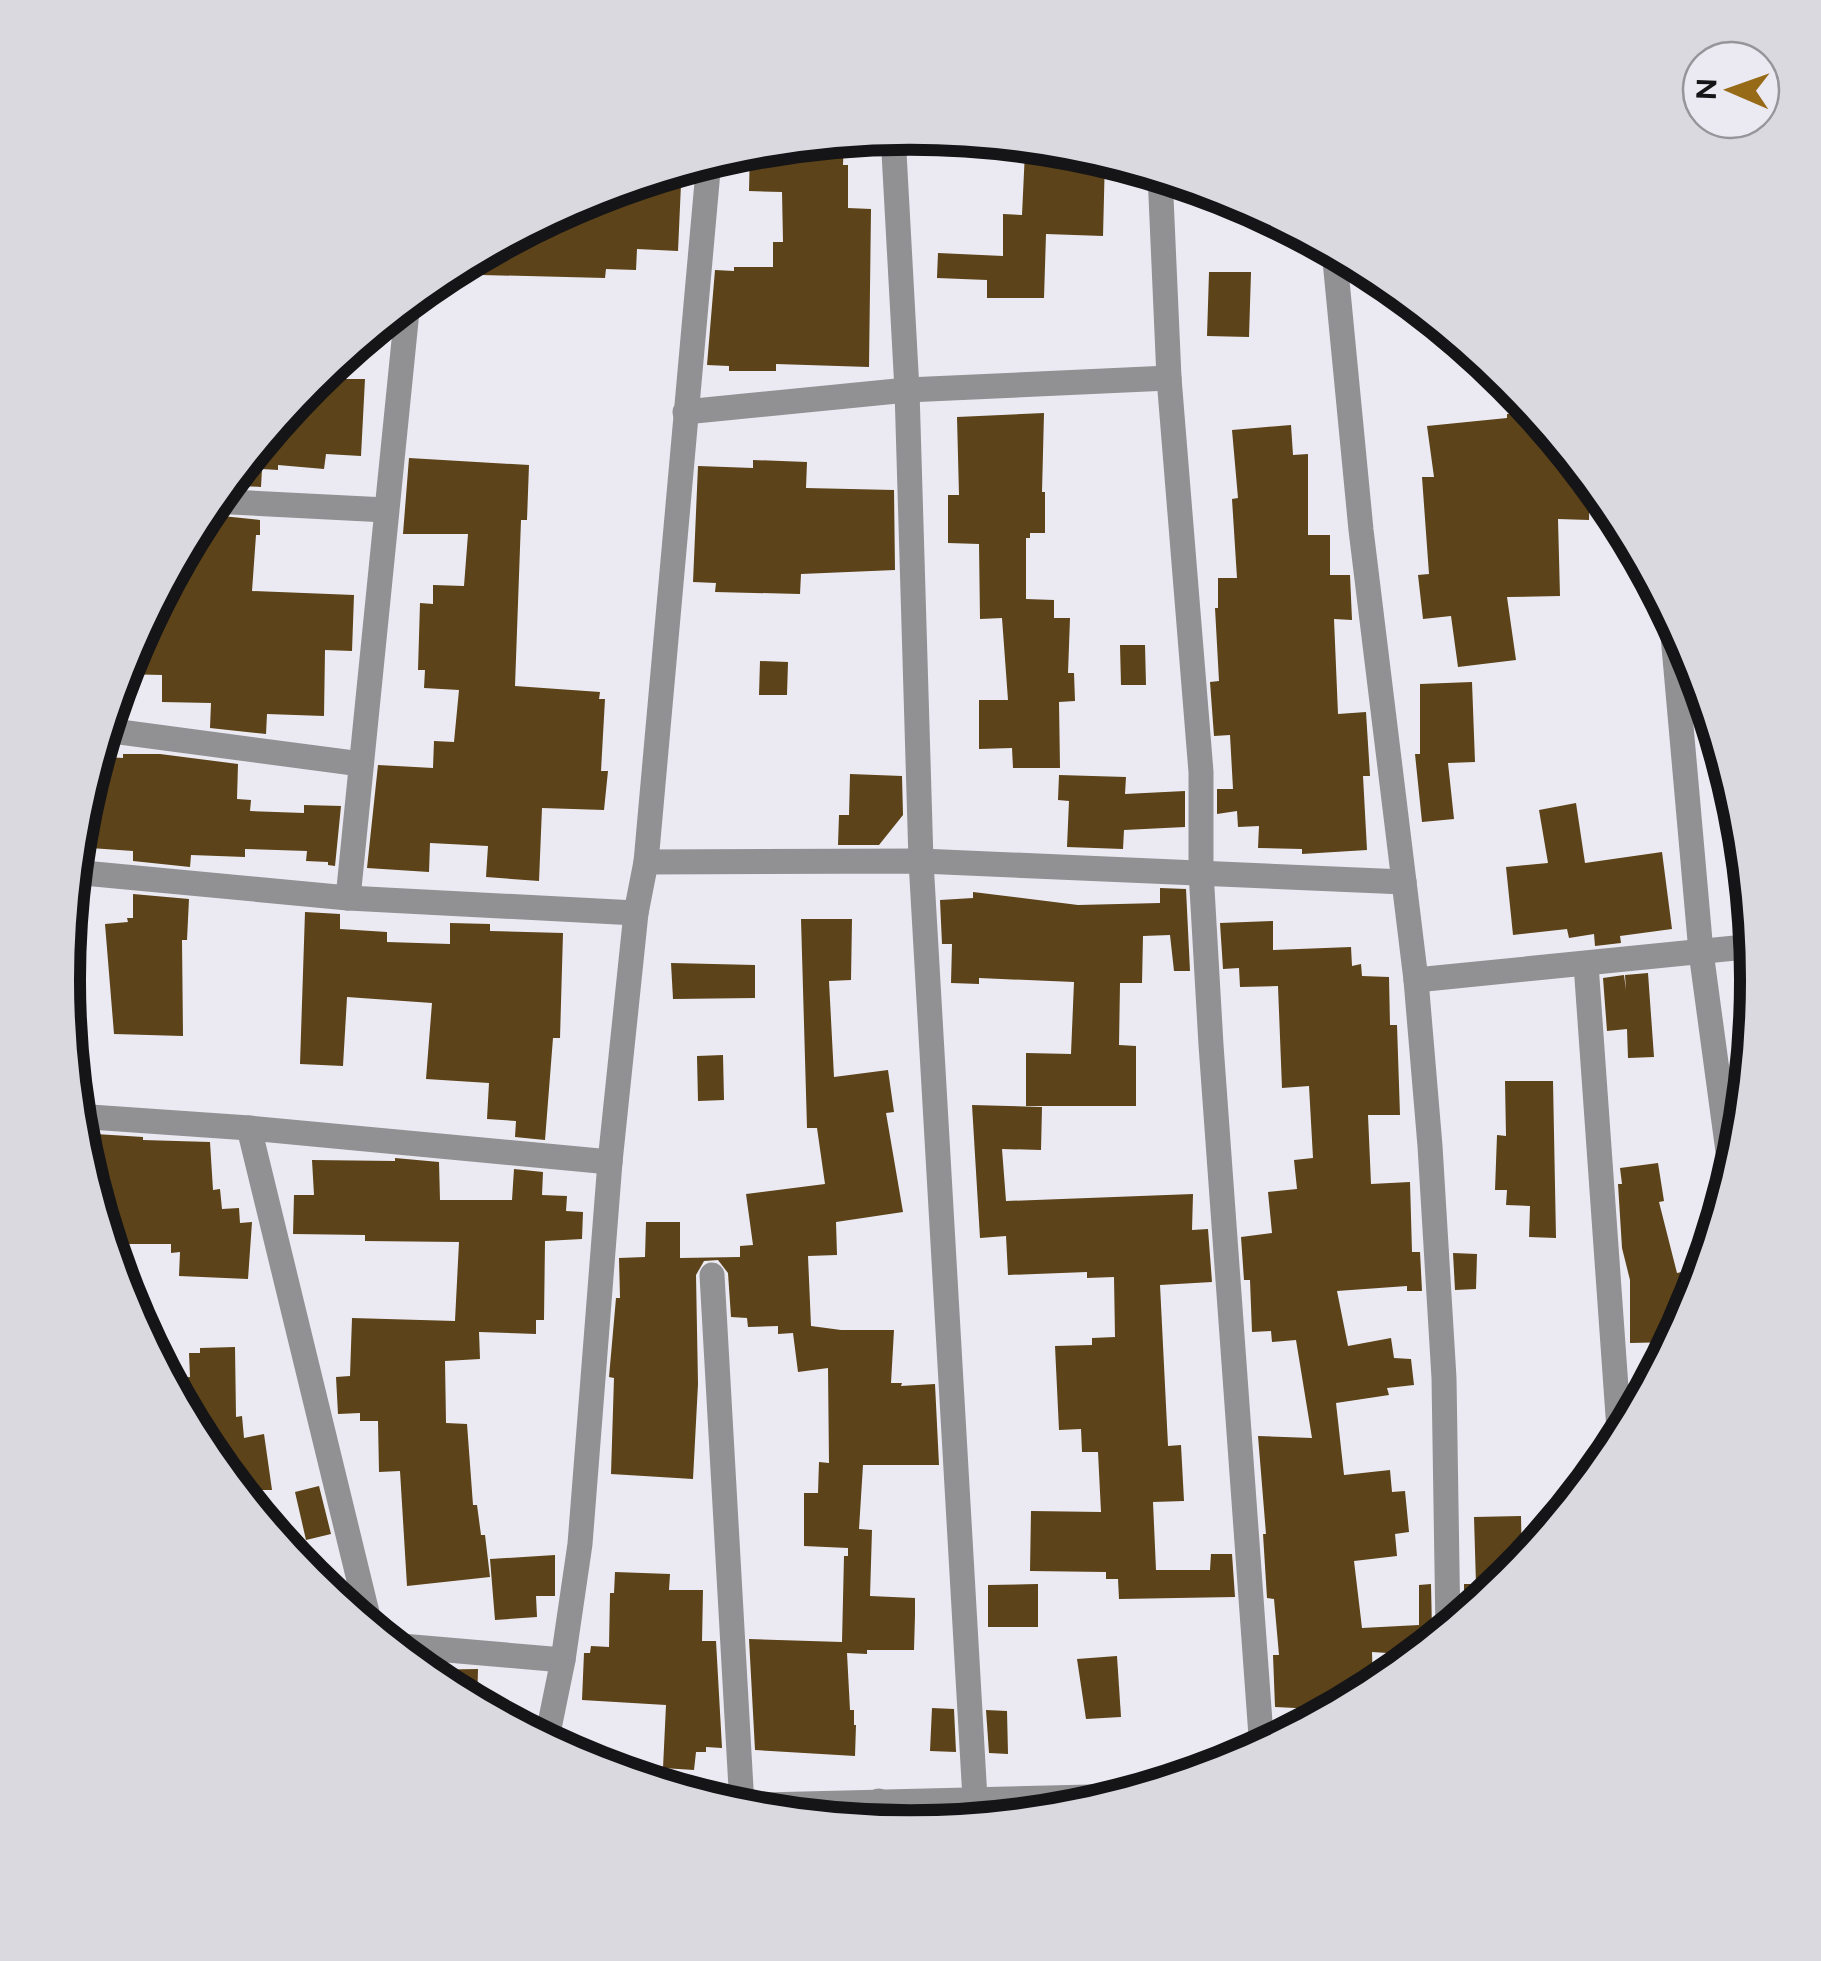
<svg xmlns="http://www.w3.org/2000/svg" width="1821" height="1961" viewBox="0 0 1821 1961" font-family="Figtree,sans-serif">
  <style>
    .building { fill: #5c4319 }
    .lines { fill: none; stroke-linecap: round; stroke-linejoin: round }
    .minor { stroke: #919194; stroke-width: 25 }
    .rim { fill: none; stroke: #151517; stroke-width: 12 }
  </style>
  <rect width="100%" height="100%" fill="#ebeaf2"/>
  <!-- building -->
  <g class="building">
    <polygon points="844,139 843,165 848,165 848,208 871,209 869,367 776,364 776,371 729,371 729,366 707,365 715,270 734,271 734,267 773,267 773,242 783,242 782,192 749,191 750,148"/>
    <polygon points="1025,151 1092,154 1105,157 1103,236 1046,234 1044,298 987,298 987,280 937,278 938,253 1003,256 1003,214 1022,215"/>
    <polygon points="634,182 681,184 678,251 637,249 636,270 606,269 605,278 443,274 587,197"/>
    <polygon points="1209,272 1251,272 1249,337 1207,336"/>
    <polygon points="314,379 365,379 361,456 326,454 324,469 278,465 278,470 262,469 261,487 225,485"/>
    <polygon points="1044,413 1042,492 1045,492 1045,533 1030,533 1030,538 1026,538 1026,599 1054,600 1054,618 1070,618 1068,673 1074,673 1075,701 1059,702 1060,768 1013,768 1012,748 979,749 979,700 1008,700 1002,618 980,619 979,544 948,543 948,495 959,495 957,417"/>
    <polygon points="1507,414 1538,415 1590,479 1589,520 1558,519 1560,596 1507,597 1516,660 1458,667 1451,616 1423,619 1418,575 1429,574 1422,477 1434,477 1427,426 1507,418"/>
    <polygon points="1291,425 1293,455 1308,454 1308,535 1330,535 1330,575 1350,575 1352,620 1334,619 1338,714 1366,712 1370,776 1363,776 1367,850 1302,854 1302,849 1258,848 1259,826 1238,827 1237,811 1217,814 1217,789 1233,789 1230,735 1214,736 1210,682 1219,681 1215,608 1218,608 1218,578 1237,578 1232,499 1238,498 1232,430"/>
    <polygon points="409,458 529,465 527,520 521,520 515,686 600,692 599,699 605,699 601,771 608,771 604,810 542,808 539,881 486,877 488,846 430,843 429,872 367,868 378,765 433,768 434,741 454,742 459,690 424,688 425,670 418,670 420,603 433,604 433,585 464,586 468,534 403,534"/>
    <polygon points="753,460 807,462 806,488 894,490 895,570 801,574 800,594 715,592 716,583 693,582 698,466 753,468"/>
    <polygon points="203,514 260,520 260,535 256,535 252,591 354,595 352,651 325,650 324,716 267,714 266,734 210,728 211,703 162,702 162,675 122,674 127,655"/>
    <polygon points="1120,645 1145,645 1146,685 1121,685"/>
    <polygon points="760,661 788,662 787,695 759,695"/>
    <polygon points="1472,682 1475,762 1448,763 1454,819 1422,822 1415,754 1420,754 1420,684"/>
    <polygon points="123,754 160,754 238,764 237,799 251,800 250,811 304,813 304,805 341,806 335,866 328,865 328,862 306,861 307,851 245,849 245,857 191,855 190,867 133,861 133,851 76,847 79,814 92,770 107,770 107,757 123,758"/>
    <polygon points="850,774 902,776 903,815 879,845 838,845 839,815 849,815"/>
    <polygon points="1059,775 1126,777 1125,794 1185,791 1185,827 1124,830 1123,849 1067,847 1069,801 1058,800"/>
    <polygon points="1576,803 1585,863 1662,852 1672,929 1620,936 1621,943 1595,946 1594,934 1569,938 1567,929 1513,935 1506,867 1548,863 1539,810"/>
    <polygon points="1160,888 1186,889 1190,971 1174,971 1170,935 1143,936 1142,983 1120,983 1119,1045 1136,1046 1136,1106 1026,1106 1026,1053 1071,1054 1074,982 979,978 979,984 951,983 952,944 942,944 940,900 973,898 973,892 1078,905 1160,903"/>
    <polygon points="133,894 189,899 187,940 182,940 183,1036 114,1034 105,924 128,922 127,918 133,918"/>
    <polygon points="305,912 340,914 340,929 387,932 387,942 450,944 450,923 490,924 490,931 563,933 560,1038 553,1038 545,1140 515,1137 516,1121 487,1119 489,1083 426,1079 432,1003 347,997 343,1066 300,1064"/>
    <polygon points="801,919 852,919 851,980 829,981 834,1077 888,1070 894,1112 886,1113 903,1212 836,1222 837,1255 808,1256 811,1326 841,1330 894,1330 891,1383 902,1383 901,1386 935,1384 939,1465 863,1465 859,1529 872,1530 870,1596 915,1598 915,1615 914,1650 867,1650 867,1654 847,1653 850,1710 854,1710 854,1725 856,1725 855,1756 755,1750 749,1639 842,1642 844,1556 848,1556 848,1548 804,1546 804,1493 818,1493 819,1462 829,1463 828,1368 798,1372 793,1333 778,1334 778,1326 748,1327 747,1318 731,1317 728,1273 718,1260 704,1261 696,1275 698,1384 693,1479 611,1474 614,1378 609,1377 616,1298 620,1298 619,1258 645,1257 646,1222 680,1222 680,1258 740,1257 740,1246 753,1245 746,1194 825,1184 817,1128 807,1128"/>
    <polygon points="1273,921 1273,950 1351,947 1352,966 1361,964 1362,976 1389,977 1390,1025 1397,1025 1400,1115 1368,1115 1371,1184 1410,1182 1412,1252 1420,1252 1422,1291 1407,1291 1407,1286 1337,1291 1348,1346 1391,1338 1394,1358 1411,1359 1414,1385 1387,1388 1389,1395 1336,1403 1344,1475 1390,1470 1392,1492 1405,1491 1409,1532 1395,1534 1397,1556 1354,1561 1362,1628 1419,1625 1419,1585 1431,1584 1432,1631 1436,1641 1419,1655 1372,1652 1373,1690 1337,1710 1275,1707 1273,1655 1279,1655 1274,1599 1267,1598 1263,1534 1266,1534 1258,1436 1312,1438 1296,1340 1272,1342 1271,1331 1252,1332 1250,1280 1244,1280 1241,1237 1272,1233 1268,1192 1297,1189 1294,1160 1313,1158 1309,1086 1282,1088 1278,986 1240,987 1239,968 1223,969 1220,923"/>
    <polygon points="671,963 755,965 755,998 673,999"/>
    <polygon points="1648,973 1654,1057 1628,1058 1627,1029 1607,1031 1603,978 1624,975 1626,990 1625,975"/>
    <polygon points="723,1055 724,1100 698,1101 697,1056"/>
    <polygon points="1505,1081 1553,1081 1556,1238 1529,1237 1530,1206 1506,1205 1507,1190 1495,1190 1497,1135 1506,1136"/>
    <polygon points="972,1105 1042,1107 1041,1150 1002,1149 1006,1201 1193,1194 1192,1230 1208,1229 1212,1282 1160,1285 1168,1446 1181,1445 1184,1501 1153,1502 1156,1570 1210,1570 1211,1554 1232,1554 1235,1597 1119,1599 1118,1579 1106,1579 1106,1572 1030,1571 1031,1511 1101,1512 1098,1452 1082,1452 1081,1429 1059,1430 1055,1346 1092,1345 1092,1338 1115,1337 1114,1277 1087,1278 1087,1272 1008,1275 1006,1236 980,1238"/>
    <polygon points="80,1133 143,1137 143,1140 210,1142 213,1190 220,1189 222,1209 239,1208 240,1223 252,1222 248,1279 179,1276 180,1252 171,1253 171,1244 109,1244 79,1148"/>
    <polygon points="395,1158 439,1162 440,1200 512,1200 514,1169 543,1172 542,1195 567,1196 566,1211 583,1212 582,1239 545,1241 544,1320 536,1320 536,1334 479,1332 480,1359 445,1361 446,1423 467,1424 473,1505 477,1505 481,1535 485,1535 490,1577 407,1586 400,1471 379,1472 378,1421 360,1421 360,1413 338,1414 336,1377 350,1376 352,1318 455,1321 459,1242 365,1241 365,1235 293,1234 294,1195 314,1195 312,1160 395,1161"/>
    <polygon points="1658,1163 1664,1201 1659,1202 1677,1273 1705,1267 1694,1306 1674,1342 1630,1343 1630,1280 1622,1248 1618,1184 1622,1184 1620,1168"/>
    <polygon points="1453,1253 1477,1254 1476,1289 1455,1290"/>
    <polygon points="235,1347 236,1417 242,1416 244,1438 264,1434 272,1490 237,1490 205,1451 166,1379 190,1377 189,1353 200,1353 200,1348"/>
    <polygon points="319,1486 331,1534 306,1540 295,1492"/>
    <polygon points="1521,1516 1522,1566 1509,1581 1464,1618 1464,1584 1476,1584 1474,1517"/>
    <polygon points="555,1555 555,1596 536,1596 537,1617 495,1620 490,1559"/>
    <polygon points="615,1572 670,1574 669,1590 703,1590 702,1641 716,1641 722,1748 706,1747 706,1752 696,1752 694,1770 663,1768 666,1705 582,1700 584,1653 590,1653 591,1646 609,1647 610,1593 614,1593"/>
    <polygon points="1038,1584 1038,1627 988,1627 988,1585"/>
    <polygon points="1117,1656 1121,1717 1086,1719 1077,1659"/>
    <polygon points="478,1669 477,1706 439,1685 420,1670"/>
    <polygon points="932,1708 954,1709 956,1752 930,1751"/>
    <polygon points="986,1710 1007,1711 1008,1754 989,1753"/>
  </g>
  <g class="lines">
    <!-- minor -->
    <g class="minor">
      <polyline points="893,134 907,390 921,861 975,1799"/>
      <polyline points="1160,174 1169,378 1201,772 1201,871 1211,1045 1262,1750"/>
      <polyline points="1334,250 1361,530 1416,980 1430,1146 1444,1378 1448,1631"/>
      <polyline points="685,412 907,390 1169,378"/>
      <polyline points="212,501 386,510"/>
      <polyline points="1671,613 1701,952 1732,1181"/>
      <polyline points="105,730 361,764"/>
      <polyline points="646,862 921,861 1404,882"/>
      <polyline points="73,872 348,898 636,913"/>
      <polyline points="348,898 408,301"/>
      <polyline points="1586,964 1620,1444"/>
      <polyline points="1416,980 1755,946"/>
      <polyline points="76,1116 249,1128 610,1162"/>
      <polyline points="249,1128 371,1629"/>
      <polyline points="712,1275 742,1806"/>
      <polyline points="390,1645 563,1660"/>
      <polyline points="546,1743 563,1660 580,1544 610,1162 636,913 646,862 709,160"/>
      <polyline points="879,1801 885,1826"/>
      <polyline points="726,1806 1131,1796"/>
    </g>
  </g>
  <!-- crop -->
  <path d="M0 0H1821V1961H0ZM80 980a830 830 0 1 1 1660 0a830 830 0 1 1-1660 0Z" fill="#dad9e0" fill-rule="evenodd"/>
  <path class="rim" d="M80 980a830 830 0 1 1 1660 0a830 830 0 1 1-1660 0Z"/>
  <!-- north arrow -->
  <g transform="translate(1731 90) rotate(272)"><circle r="48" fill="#ebeaf2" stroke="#95959a" stroke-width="2.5"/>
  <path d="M0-8L18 38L0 25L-18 38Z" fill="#966a17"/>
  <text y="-15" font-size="28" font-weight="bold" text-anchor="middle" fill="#151517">N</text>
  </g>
</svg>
